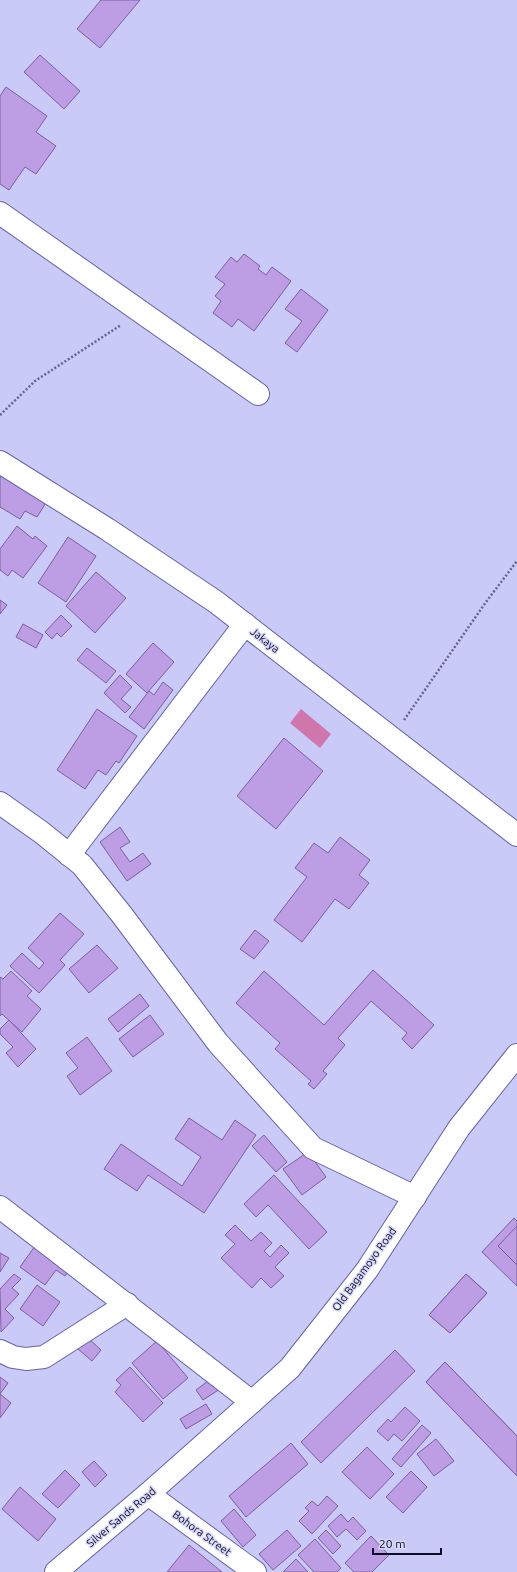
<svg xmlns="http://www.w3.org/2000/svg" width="517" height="1572" viewBox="0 0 517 1572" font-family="Ubuntu,sans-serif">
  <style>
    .water { fill: #cf77ac }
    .building { fill: #bd9ee5; stroke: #7d5ea1 }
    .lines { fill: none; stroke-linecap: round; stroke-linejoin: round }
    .minor-casing { stroke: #6562a7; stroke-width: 24 }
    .path { stroke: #656588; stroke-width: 2.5; stroke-dasharray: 2 2; stroke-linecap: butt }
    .minor { stroke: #fff; stroke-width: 22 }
    .labels { text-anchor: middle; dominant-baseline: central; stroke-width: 3; stroke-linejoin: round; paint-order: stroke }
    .street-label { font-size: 11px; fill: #0d0b25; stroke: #d8d9f8 }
  </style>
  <rect width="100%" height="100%" fill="#c9caf8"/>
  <!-- water -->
  <polygon class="water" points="301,709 331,734 320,748 290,723"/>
  <!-- building -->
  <g class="building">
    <polygon points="101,0 140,0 100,48 77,29"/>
    <polygon points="40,55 80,91 64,109 24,72"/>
    <polygon points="6,87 47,116 36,132 56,146 36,174 25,167 9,190 0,184 0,96"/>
    <polygon points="244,254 260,266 258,269 266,275 272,267 291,281 254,331 238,319 232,327 213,313 221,301 215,296 225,284 215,277 231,257 237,262"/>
    <polygon points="301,289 328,310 297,352 285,343 302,321 285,309"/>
    <polygon points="0,472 47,501 37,517 25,511 20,519 0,507"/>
    <polygon points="17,526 33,539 35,536 47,546 23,578 12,570 8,576 0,570 0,549"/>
    <polygon points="68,537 96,556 66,602 38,583"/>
    <polygon points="96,572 126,598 95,633 66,606"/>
    <polygon points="0,600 7,605 0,614"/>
    <polygon points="61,615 72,626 61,637 57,633 52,639 45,632"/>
    <polygon points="23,624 43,635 36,648 16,637"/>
    <polygon points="153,643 174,662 147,693 126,674"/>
    <polygon points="87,648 116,671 106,683 77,660"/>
    <polygon points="120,675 132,687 121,699 131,707 125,713 104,693"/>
    <polygon points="163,682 173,690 144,729 129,717 149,691 154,695"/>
    <polygon points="97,709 137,736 119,763 116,761 106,775 98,770 85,789 57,770"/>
    <polygon points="284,738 323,771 276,829 237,796"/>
    <polygon points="120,827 130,842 120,848 130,862 143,853 151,864 127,881 100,842"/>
    <polygon points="340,837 370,860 359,875 369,883 349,909 335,899 302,942 274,920 307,877 295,868 314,843 328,853"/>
    <polygon points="60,913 84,934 60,960 65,965 39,993 10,966 22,953 39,969 44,963 28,948"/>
    <polygon points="255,930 269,941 254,959 240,949"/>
    <polygon points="97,945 118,968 89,993 69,969"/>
    <polygon points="373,970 434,1025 412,1049 402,1039 407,1033 371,1001 338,1038 345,1045 323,1071 327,1074 314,1089 308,1084 311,1081 275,1049 280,1043 236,1003 264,971 324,1025"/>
    <polygon points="11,971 32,991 27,996 41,1009 22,1032 2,1014 0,1016 0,977 3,979"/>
    <polygon points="140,994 149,1006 118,1032 108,1019"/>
    <polygon points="150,1015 164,1034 133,1057 119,1039"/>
    <polygon points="9,1020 36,1049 18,1067 6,1053 13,1047 0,1034 0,1029"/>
    <polygon points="87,1037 112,1071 80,1095 67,1076 78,1068 66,1053"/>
    <polygon points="189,1118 222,1140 235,1120 256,1135 204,1213 148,1175 137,1191 104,1169 121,1144 182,1186 201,1157 175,1139"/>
    <polygon points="264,1135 287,1162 276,1172 252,1146"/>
    <polygon points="308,1152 326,1177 302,1195 283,1169"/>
    <polygon points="274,1175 327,1232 309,1249 268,1205 256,1217 244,1204"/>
    <polygon points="514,1218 517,1221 517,1286 482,1252"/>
    <polygon points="235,1225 251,1241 261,1232 272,1243 264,1251 270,1257 281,1245 289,1253 275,1267 284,1276 271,1288 261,1278 252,1288 221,1258 235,1244 225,1235"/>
    <polygon points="517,1226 517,1265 498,1246"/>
    <polygon points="40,1239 69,1270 65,1276 56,1270 45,1285 20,1267"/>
    <polygon points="0,1253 9,1258 0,1272"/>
    <polygon points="14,1274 21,1279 12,1288 19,1294 5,1309 14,1318 1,1332 0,1289"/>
    <polygon points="466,1274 487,1293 450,1333 429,1315"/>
    <polygon points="466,1274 487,1293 450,1333 429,1315"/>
    <polygon points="37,1285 60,1302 43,1326 20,1309"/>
    <polygon points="88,1338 101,1350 92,1361 78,1349"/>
    <polygon points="157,1341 188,1378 163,1399 132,1363"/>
    <polygon points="395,1350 415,1371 321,1463 301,1442"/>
    <polygon points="445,1362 517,1436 517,1476 426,1382"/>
    <polygon points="445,1362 517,1436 517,1476 426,1382"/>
    <polygon points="130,1367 163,1403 143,1422 115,1392 121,1385 116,1380"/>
    <polygon points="0,1377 8,1383 0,1394 11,1403 0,1418"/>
    <polygon points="212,1378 220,1389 203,1400 196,1390"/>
    <polygon points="206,1404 212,1414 186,1429 180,1419"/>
    <polygon points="405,1407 420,1421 402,1441 394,1434 388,1441 377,1431 388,1419 391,1422"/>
    <polygon points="422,1425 431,1433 401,1467 392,1459"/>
    <polygon points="436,1439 454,1461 434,1476 417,1454"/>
    <polygon points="291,1443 308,1464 246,1517 229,1496"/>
    <polygon points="367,1447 394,1474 370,1499 342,1472"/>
    <polygon points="94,1461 107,1475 95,1487 82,1472"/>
    <polygon points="65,1470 80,1485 58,1508 42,1494"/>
    <polygon points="411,1471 427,1487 403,1513 386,1497"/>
    <polygon points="20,1487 56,1519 38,1541 2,1509"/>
    <polygon points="327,1496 338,1506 312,1534 299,1521 309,1511 305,1508 312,1501 318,1506"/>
    <polygon points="234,1509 256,1535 243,1547 221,1521"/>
    <polygon points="341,1514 348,1522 353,1517 366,1531 357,1540 346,1529 337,1537 328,1526"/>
    <polygon points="287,1530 301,1546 273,1570 259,1554"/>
    <polygon points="326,1530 341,1546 333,1554 318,1538"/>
    <polygon points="371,1536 389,1555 372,1572 354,1572 345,1563"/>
    <polygon points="315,1539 341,1568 337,1572 314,1572 298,1555"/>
    <polygon points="189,1545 222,1572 167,1572"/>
    <polygon points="296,1559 308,1572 283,1572"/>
  </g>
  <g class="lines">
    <defs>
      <g id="minor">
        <polyline points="0,213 258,394"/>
        <polyline points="0,462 107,529 216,602 517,835"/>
        <polyline points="0,803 41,832 82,865 122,915 218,1043 313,1148 415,1197"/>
        <polyline points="69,855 245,624"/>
        <polyline points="0,1207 252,1402"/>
        <polyline points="0,1351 13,1357 26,1359 44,1357 127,1304"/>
        <polyline points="148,1494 255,1572"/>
        <polyline points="56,1572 148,1494 290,1368 367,1270 459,1128 517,1055"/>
      </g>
    </defs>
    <!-- minor casing -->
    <use href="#minor" class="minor-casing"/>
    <!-- path -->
    <g class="path">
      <polyline points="0,415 35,381 121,325"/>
      <polyline points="404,720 486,602 517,561"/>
    </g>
    <!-- minor -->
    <use href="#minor" class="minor"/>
  </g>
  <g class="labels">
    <!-- street labels -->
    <g class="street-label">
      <text transform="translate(265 640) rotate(38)">Jakaya</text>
      <text transform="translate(364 1269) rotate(-54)">Old Bagamoyo Road</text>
      <text transform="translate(121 1517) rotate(-40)">Silver Sands Road</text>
      <text transform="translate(202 1533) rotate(36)">Bohora Street</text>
    </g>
  </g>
  <!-- scale -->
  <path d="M373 1548v6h68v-6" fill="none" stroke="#0d0b25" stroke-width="2"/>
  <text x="379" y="1548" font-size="12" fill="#0d0b25" stroke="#d8d9f8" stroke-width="3" paint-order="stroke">20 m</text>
</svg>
